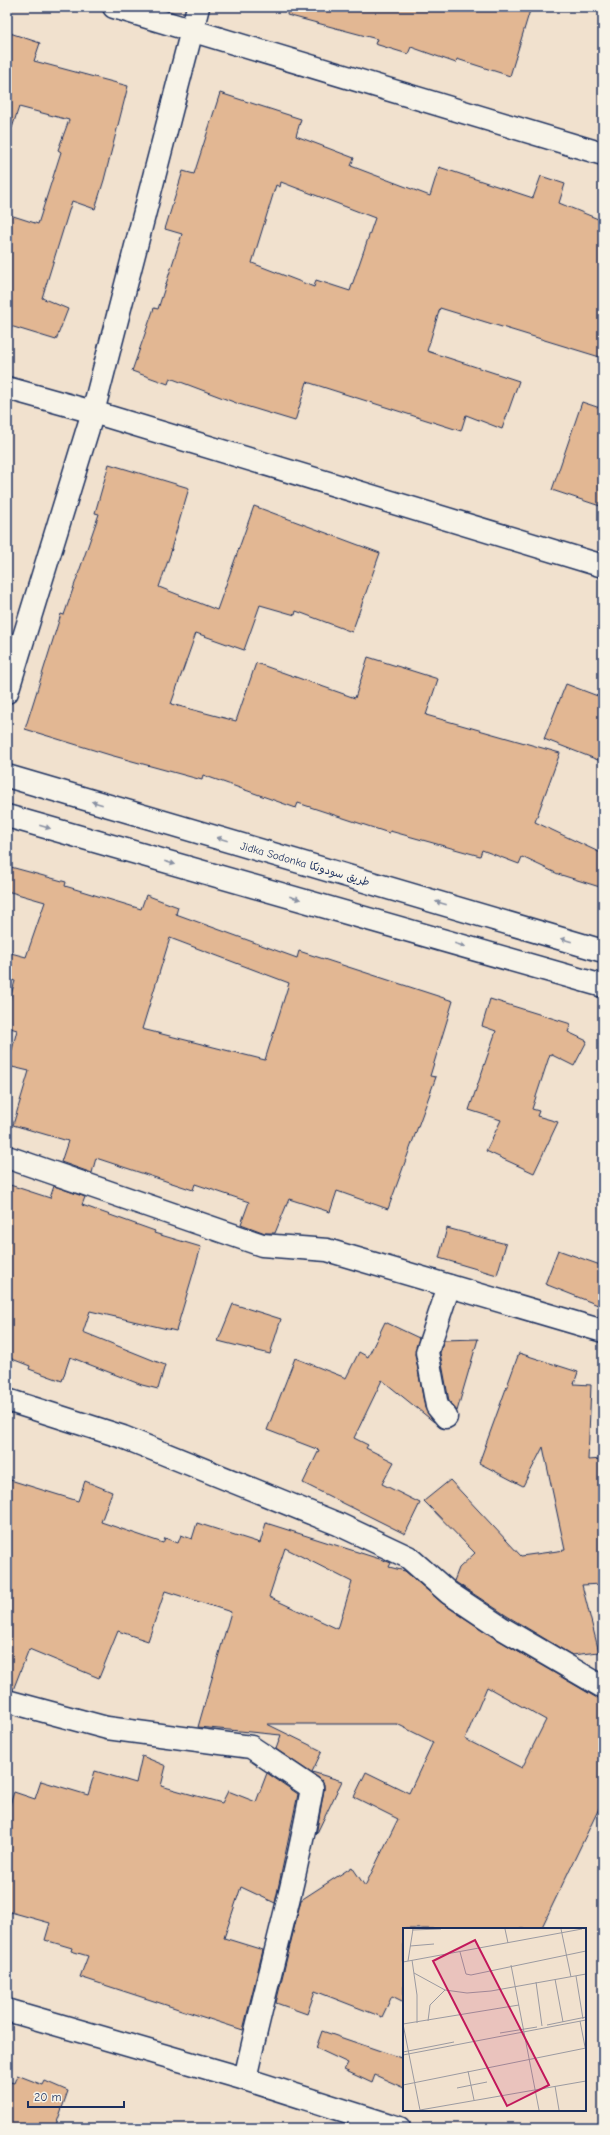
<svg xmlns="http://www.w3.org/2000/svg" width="610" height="2135" viewBox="0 0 610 2135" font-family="'Comic Neue','Playpen Sans Arabic',sans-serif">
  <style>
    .building { fill: #e2b793; stroke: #1b2f5e; fill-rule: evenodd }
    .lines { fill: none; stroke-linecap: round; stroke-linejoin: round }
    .minor-casing { stroke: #1b2f5e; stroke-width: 25 }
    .major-casing { stroke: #1b2f5e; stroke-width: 25 }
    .minor { stroke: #f7f3e8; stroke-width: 22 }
    .major { stroke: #f7f3e8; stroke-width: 22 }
    .oneway { fill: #8991a3 }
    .labels { text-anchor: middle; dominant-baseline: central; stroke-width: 3; stroke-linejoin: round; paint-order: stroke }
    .street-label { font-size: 11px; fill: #1b2f5e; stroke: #f7f3e8 }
    .inset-road { fill: none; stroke: #9b9aa1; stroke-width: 1 }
    .view { fill: #c2185b; fill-opacity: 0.15; stroke: #c2185b; stroke-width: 2 }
    .inset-edge { fill: none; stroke: #1b2f5e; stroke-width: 2 }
  </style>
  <rect width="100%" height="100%" fill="#f1e1ce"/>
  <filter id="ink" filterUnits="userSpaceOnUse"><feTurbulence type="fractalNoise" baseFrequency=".025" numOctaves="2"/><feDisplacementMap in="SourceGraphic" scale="8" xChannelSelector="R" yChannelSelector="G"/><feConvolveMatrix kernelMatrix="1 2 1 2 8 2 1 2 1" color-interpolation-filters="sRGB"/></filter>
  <g filter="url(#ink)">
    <!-- building -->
    <g class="building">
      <polygon points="288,7 531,7 510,76 457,59 456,63 411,47 408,54 375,44 377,39 287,15"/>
      <polygon points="7,32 40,43 34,61 128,86 104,180 95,209 72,201 42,298 68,309 56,340 7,325 7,214 38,224 61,152 58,150 69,120 19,107 12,128 7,127"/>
      <path d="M220 93 301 119 296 136 354 158 351 166 430 196 439 167 533 198 541 176 565 184 559 203 603 221V358L440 308 427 351 519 381 502 429 466 415 461 431 307 382 295 421 239 404 170 378 168 384 132 371 154 308 158 309 182 234 165 229 183 171 194 174ZM281 182 375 218 350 291 316 280 314 287 252 263 276 185 280 187Z"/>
      <polygon points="582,402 603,409 603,507 552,490"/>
      <polygon points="109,464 189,488 171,549 172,549 159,587 217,610 254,506 380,553 352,632 296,611 295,615 260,605 244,650 196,633 171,704 236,721 256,663 355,698 368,657 438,679 426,715 560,753 535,822 603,854 603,888 558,874 522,857 519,864 482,850 480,856 390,831 389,833 298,803 296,808 203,775 202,780 110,755 25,729 61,614 64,615 99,514 95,513"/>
      <polygon points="566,684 603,698 603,762 544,739"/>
      <path d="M7 866 66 882 65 886 141 909 146 895 178 907 176 914 297 958 299 951 453 1001 430 1076 436 1077 388 1209 337 1191 330 1212 289 1199 275 1233H265L241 1224 249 1202 195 1184 193 1190 96 1158 92 1173 61 1162 68 1141 13 1125 29 1071 8 1066 17 1030 7 1027V1009L15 981 7 979V952L26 957 45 902 7 891ZM170 938 289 983 265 1060 142 1029Z"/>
      <polygon points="490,999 571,1024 568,1032 587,1041 574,1066 550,1054 532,1109 539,1111 537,1116 558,1122 534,1173 486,1151 501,1120 469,1110 496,1031 482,1026"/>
      <polygon points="7,1184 50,1198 54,1186 85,1197 82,1205 155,1231 154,1233 201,1247 176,1331 90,1311 83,1332 165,1365 158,1389 142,1385 70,1357 62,1381 29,1369 30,1366 7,1357"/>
      <polygon points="447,1228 506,1244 497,1275 439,1258"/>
      <polygon points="558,1250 603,1266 603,1307 545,1284"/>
      <polygon points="233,1304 281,1319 270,1354 218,1341"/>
      <polygon points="385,1322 419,1338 415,1354 425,1408 434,1422 382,1380 354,1438 368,1445 366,1448 394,1462 382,1484 420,1503 405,1534 303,1483 319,1450 267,1430 295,1358 346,1378 359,1352 368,1357"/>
      <polygon points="478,1339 457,1411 449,1401 440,1353 444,1340"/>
      <polygon points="519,1353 578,1372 574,1384 591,1385 588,1460 603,1459 603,1554 601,1554 602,1584 582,1585 599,1652 572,1655 507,1616 457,1583 454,1581 459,1568 475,1553 424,1501 450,1480 521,1556 565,1550 543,1447 523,1486 479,1463"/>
      <path d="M7 1479 78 1501 85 1481 112 1492 101 1522 163 1543 165 1538 178 1543 181 1535 192 1539 197 1523 260 1543 266 1523 386 1561 391 1563 389 1567 405 1571 442 1603 493 1637 597 1698 603 1699V1800L541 1929H404V2002L392 1996 382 2017 315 1991 307 2014 276 2003 301 1900 352 1867 365 1886 398 1819 354 1797 366 1772 409 1793 433 1742 397 1724H267L322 1751 312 1772 342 1781 316 1835 324 1790V1784L319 1778 276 1749 281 1735 198 1727 231 1612 165 1591 148 1641 118 1631 99 1678 29 1649 13 1690 7 1689ZM285 1548 352 1582 338 1629 269 1597ZM487 1687 546 1720 522 1768 465 1739Z"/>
      <polygon points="142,1756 166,1766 161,1786 222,1803 228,1791 256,1802 267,1773 298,1794 275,1903 241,1887 224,1938 263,1950 243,2030 80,1977 88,1956 71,1951 72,1948 45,1940 50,1923 7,1911 7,1814 14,1792 35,1799 41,1781 88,1795 95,1771 136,1783"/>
      <polygon points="322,2031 404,2059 404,2088 375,2075 372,2083 344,2070 348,2063 316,2048"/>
      <polygon points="17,2075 43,2085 45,2081 68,2091 55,2128 7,2128 7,2081 14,2083"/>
    </g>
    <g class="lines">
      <defs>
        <g id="minor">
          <polyline points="114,7 603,154"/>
          <polyline points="7,388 93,412 603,566"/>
          <polyline points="7,692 93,412 198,7"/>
          <polyline points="7,1157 262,1245 327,1250 603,1331"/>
          <polyline points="7,1400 123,1437 338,1524 408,1557 449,1593 500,1627 603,1687"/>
          <polyline points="446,1417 437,1406 427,1352 449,1286"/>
          <path d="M7 1701 107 1728 251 1747 312 1788C295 1886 266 1982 245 2079"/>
          <polyline points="7,2010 245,2079 399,2128"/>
        </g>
        <g id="major">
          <polyline points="7,776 603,951"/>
          <polyline points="7,816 603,986"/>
        </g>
      </defs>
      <!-- minor casing -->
      <use href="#minor" class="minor-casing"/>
      <!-- major casing -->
      <use href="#major" class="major-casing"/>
      <!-- minor -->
      <use href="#minor" class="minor"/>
      <!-- major -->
      <use href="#major" class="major"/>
    </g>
    <!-- one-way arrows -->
    <defs><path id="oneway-solid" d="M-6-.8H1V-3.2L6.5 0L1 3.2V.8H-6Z"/></defs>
    <g class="oneway">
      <use href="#oneway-solid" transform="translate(97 803) rotate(-164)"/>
      <use href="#oneway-solid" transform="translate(45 827) rotate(16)"/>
      <use href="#oneway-solid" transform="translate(222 839) rotate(-164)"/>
      <use href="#oneway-solid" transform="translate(170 863) rotate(16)"/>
      <use href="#oneway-solid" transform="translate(295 898) rotate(16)"/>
      <use href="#oneway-solid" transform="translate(441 903) rotate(-164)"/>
      <use href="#oneway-solid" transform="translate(566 940) rotate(-164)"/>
      <use href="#oneway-solid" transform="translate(460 945) rotate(16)"/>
    </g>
  </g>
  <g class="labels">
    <!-- street labels -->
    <g class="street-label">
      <text transform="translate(305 864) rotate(16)">Jidka Sodonka طريق سودونكا</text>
    </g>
  </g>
  <!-- overview -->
  <g transform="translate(403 1928)">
    <rect width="183" height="183" fill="#f1e1ce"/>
    <path class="inset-road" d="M102 1 105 15M158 1 168 49M9 2 38 1M7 18 31 16M57 24 63 46 68 47 183 23M9 32 14 67V95M5 33 10 1M0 34 179 1M108 37 136 182M11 45 42 62M173 48 180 91M152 51 160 94M133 54 139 98M25 93 27 77 42 62 64 65 88 63 183 46M177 93 183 124M0 96 116 77M0 96 17 182M144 97 183 89M97 105 134 99M0 124 51 114M0 127 183 92M65 143 71 172M0 157 183 120M152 158 156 182M54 160 84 154M17 182 183 153"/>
    <path class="view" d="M72 12 146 157 104 178 30 33Z"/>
    <rect width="183" height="183" class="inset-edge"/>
  </g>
  <!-- margin -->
  <rect width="610" height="2135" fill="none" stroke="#f7f3e8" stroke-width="24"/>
  <rect x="12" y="12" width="586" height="2111" fill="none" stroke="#1b2f5e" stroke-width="1.5" filter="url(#ink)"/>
  <!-- scale -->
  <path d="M28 2101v6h96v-6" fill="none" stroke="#1b2f5e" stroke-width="2"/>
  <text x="34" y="2101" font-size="12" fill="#1b2f5e" stroke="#f7f3e8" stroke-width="3" paint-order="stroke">20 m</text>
</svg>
